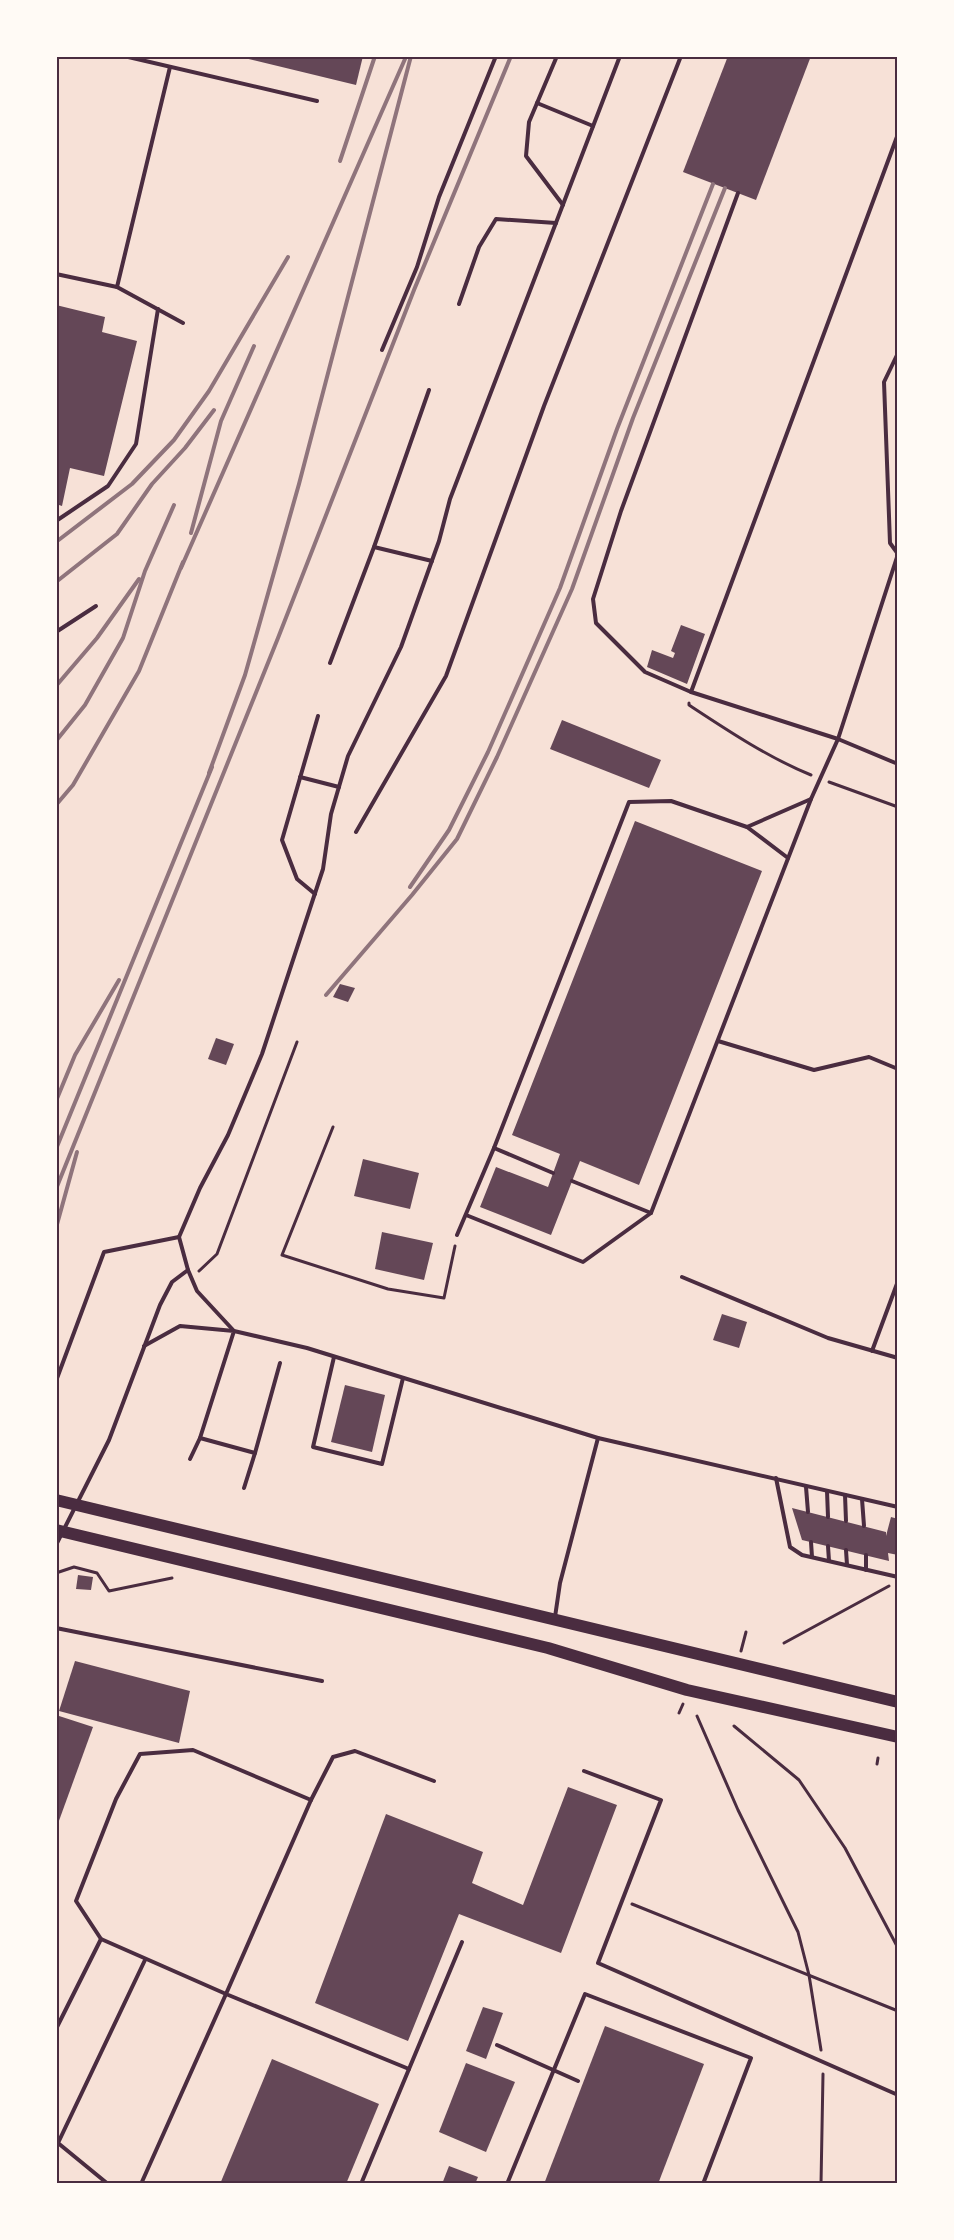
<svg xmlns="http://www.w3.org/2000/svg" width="954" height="2240" viewBox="0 0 954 2240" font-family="Georgia,serif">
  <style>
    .building { fill: #644757 }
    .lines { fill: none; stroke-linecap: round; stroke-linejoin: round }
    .path { stroke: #4a2c40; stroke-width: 3 }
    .service { stroke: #4a2c40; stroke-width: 4 }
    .primary { stroke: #4a2c40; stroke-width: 12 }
    .rail { stroke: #8f747c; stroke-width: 4 }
    .neatline { fill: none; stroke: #4a2c40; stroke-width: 2 }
  </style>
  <rect width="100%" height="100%" fill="#f7e1d7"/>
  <!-- building -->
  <g class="building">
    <polygon points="236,56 363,56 356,85"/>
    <polygon points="728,56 811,56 756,200 683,172"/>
    <polygon points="56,305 105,317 102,332 137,341 104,476 70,468 62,506 56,504"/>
    <polygon points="681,625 705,634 687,684 647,667 652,650 673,658 675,653 671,651"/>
    <polygon points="562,720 661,760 649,788 550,749"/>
    <polygon points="635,821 762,871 639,1185 580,1161 551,1235 480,1207 496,1167 548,1187 560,1154 512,1135"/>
    <polygon points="340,984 355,988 348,1002 333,997"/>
    <polygon points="216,1038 234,1044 226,1065 208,1059"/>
    <polygon points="363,1159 419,1173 410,1209 354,1196"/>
    <polygon points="382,1232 433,1243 424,1280 375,1269"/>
    <polygon points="722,1314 747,1322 739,1348 713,1340"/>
    <polygon points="345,1385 385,1395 372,1452 331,1442"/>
    <polygon points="792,1508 886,1532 886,1536 891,1517 898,1519 898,1555 888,1553 889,1561 802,1540"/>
    <polygon points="78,1575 93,1577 91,1590 76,1589"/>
    <polygon points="75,1661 190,1691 179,1743 59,1711"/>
    <polygon points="56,1715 93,1727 56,1829"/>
    <polygon points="568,1787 617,1805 561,1953 459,1914 408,2041 315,2003 386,1814 483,1852 472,1883 523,1905"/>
    <polygon points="483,2007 503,2013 486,2059 466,2051"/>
    <polygon points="605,2026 704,2064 658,2184 544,2184"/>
    <polygon points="272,2059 379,2104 346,2184 220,2184"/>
    <polygon points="466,2063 515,2082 486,2152 439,2132"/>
    <polygon points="449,2166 478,2177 475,2184 442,2184"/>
  </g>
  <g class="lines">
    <!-- path -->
    <g class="path">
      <path d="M689 703V705C727 730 769 758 811 775"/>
      <polyline points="829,782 898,807"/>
      <polyline points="333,1127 282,1255 388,1289 444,1298 455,1246"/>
      <polyline points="199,1271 217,1254 297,1042"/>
      <polyline points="56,1573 74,1567 97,1573 109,1591 172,1578"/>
      <polyline points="784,1643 889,1586"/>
      <polyline points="741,1651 746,1632"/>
      <polyline points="679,1713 683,1704"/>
      <polyline points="697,1716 738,1810 798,1932 809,1975 821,2050"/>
      <polyline points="734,1726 799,1780 845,1848 898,1948"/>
      <polyline points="877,1764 878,1758"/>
      <polyline points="632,1904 898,2011"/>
      <polyline points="821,2184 823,2074"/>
    </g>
    <!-- service -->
    <g class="service">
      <polyline points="124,56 317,101"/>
      <polyline points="557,56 529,122 526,156 563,205"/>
      <polyline points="170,67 117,287 183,323"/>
      <polyline points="537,103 593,126"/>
      <polyline points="738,193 621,511 593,599 596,623 645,672 691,692 898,134"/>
      <polyline points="56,274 117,287"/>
      <polyline points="459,304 479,247 496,219 556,223"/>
      <polyline points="382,350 417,267 439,197 496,56"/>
      <polyline points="898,353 884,382 890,543 898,554"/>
      <polyline points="56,521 108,486 136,444 158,309"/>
      <polyline points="374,547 432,561"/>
      <polyline points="56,632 96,606"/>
      <polyline points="330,663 374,547 429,390"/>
      <polyline points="691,692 838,739 898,764"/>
      <polyline points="300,777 339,787"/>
      <polyline points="747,827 788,858"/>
      <polyline points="356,832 446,676 544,406 681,56"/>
      <polyline points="315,894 297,879 282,840 318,716"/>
      <polyline points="718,1041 814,1070 869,1057 898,1069"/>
      <polyline points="494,1148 553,1173"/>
      <polyline points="572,1181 651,1213"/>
      <polyline points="466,1215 583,1262 651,1213 811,799 838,739 898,554"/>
      <polyline points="457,1235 494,1148 629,802 671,801 747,827 811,799"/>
      <polyline points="682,1277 828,1338 898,1358"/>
      <polyline points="144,1346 180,1326 234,1331 200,1438 190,1459"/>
      <polyline points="872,1351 898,1281"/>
      <polyline points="334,1357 313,1447 382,1464 403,1378"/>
      <polyline points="56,1381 104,1252 179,1237"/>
      <polyline points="200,1438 255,1453 280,1363"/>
      <polyline points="598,1438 307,1348 234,1331 197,1291 188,1270 179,1237 200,1188 228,1135 262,1054 323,869 331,814 348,756 401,647 439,541 450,499 620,56"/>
      <polyline points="776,1478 790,1547 802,1555 898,1577"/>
      <polyline points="806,1487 808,1512"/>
      <polyline points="244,1488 255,1453"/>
      <polyline points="827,1491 828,1517"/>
      <polyline points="845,1495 846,1521"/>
      <polyline points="862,1499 864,1526"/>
      <polyline points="811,1542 812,1557"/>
      <polyline points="56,1545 109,1440 160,1305 172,1282 188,1270"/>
      <polyline points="828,1546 829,1561"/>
      <polyline points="846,1550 847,1565"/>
      <polyline points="866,1555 866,1570"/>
      <polyline points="555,1617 560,1583 598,1438 898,1507"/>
      <polyline points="56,1628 322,1681"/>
      <polyline points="584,1771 661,1800 598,1963 898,2095"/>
      <polyline points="311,1800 333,1757 355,1751 434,1781"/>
      <polyline points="56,2029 101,1939"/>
      <polyline points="497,2045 578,2081"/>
      <polyline points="108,2184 58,2143 145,1960"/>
      <polyline points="141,2184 226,1994 101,1939 76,1901 116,1799 140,1754 193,1750 311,1800 226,1994 409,2069"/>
      <polyline points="361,2184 462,1942"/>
      <polyline points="507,2184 585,1994 751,2058 703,2184"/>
    </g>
    <!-- primary -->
    <g class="primary">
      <polyline points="56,1500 898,1702"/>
      <polyline points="56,1530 548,1648 687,1690 898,1737"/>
    </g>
    <!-- rail -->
    <g class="rail">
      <polyline points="340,161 375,56"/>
      <polyline points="191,533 221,421 254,346"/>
      <polyline points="56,542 132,484 174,440 209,391 288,257"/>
      <polyline points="181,568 405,59"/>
      <polyline points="56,582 117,534 152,484 185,448 214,410"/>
      <polyline points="56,686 97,638 139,579"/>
      <polyline points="56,741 85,705 123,638 145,571 174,505"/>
      <polyline points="209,773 245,675 299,484 411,56"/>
      <polyline points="56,805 73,785 139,671 183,562"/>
      <polyline points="410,887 449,830 488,752 560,588 617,429 713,184"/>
      <polyline points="326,995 412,895 457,839 497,757 572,589 633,418 725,188"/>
      <polyline points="56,1101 75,1055 119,980"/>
      <polyline points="56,1149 212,767"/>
      <polyline points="56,1189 278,638 414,290 511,56"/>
      <polyline points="56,1228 77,1152"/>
    </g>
  </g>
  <!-- border -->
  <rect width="954" height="2240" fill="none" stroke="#fffaf5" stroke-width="115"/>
  <rect x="58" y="58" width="838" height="2124" class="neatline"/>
</svg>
